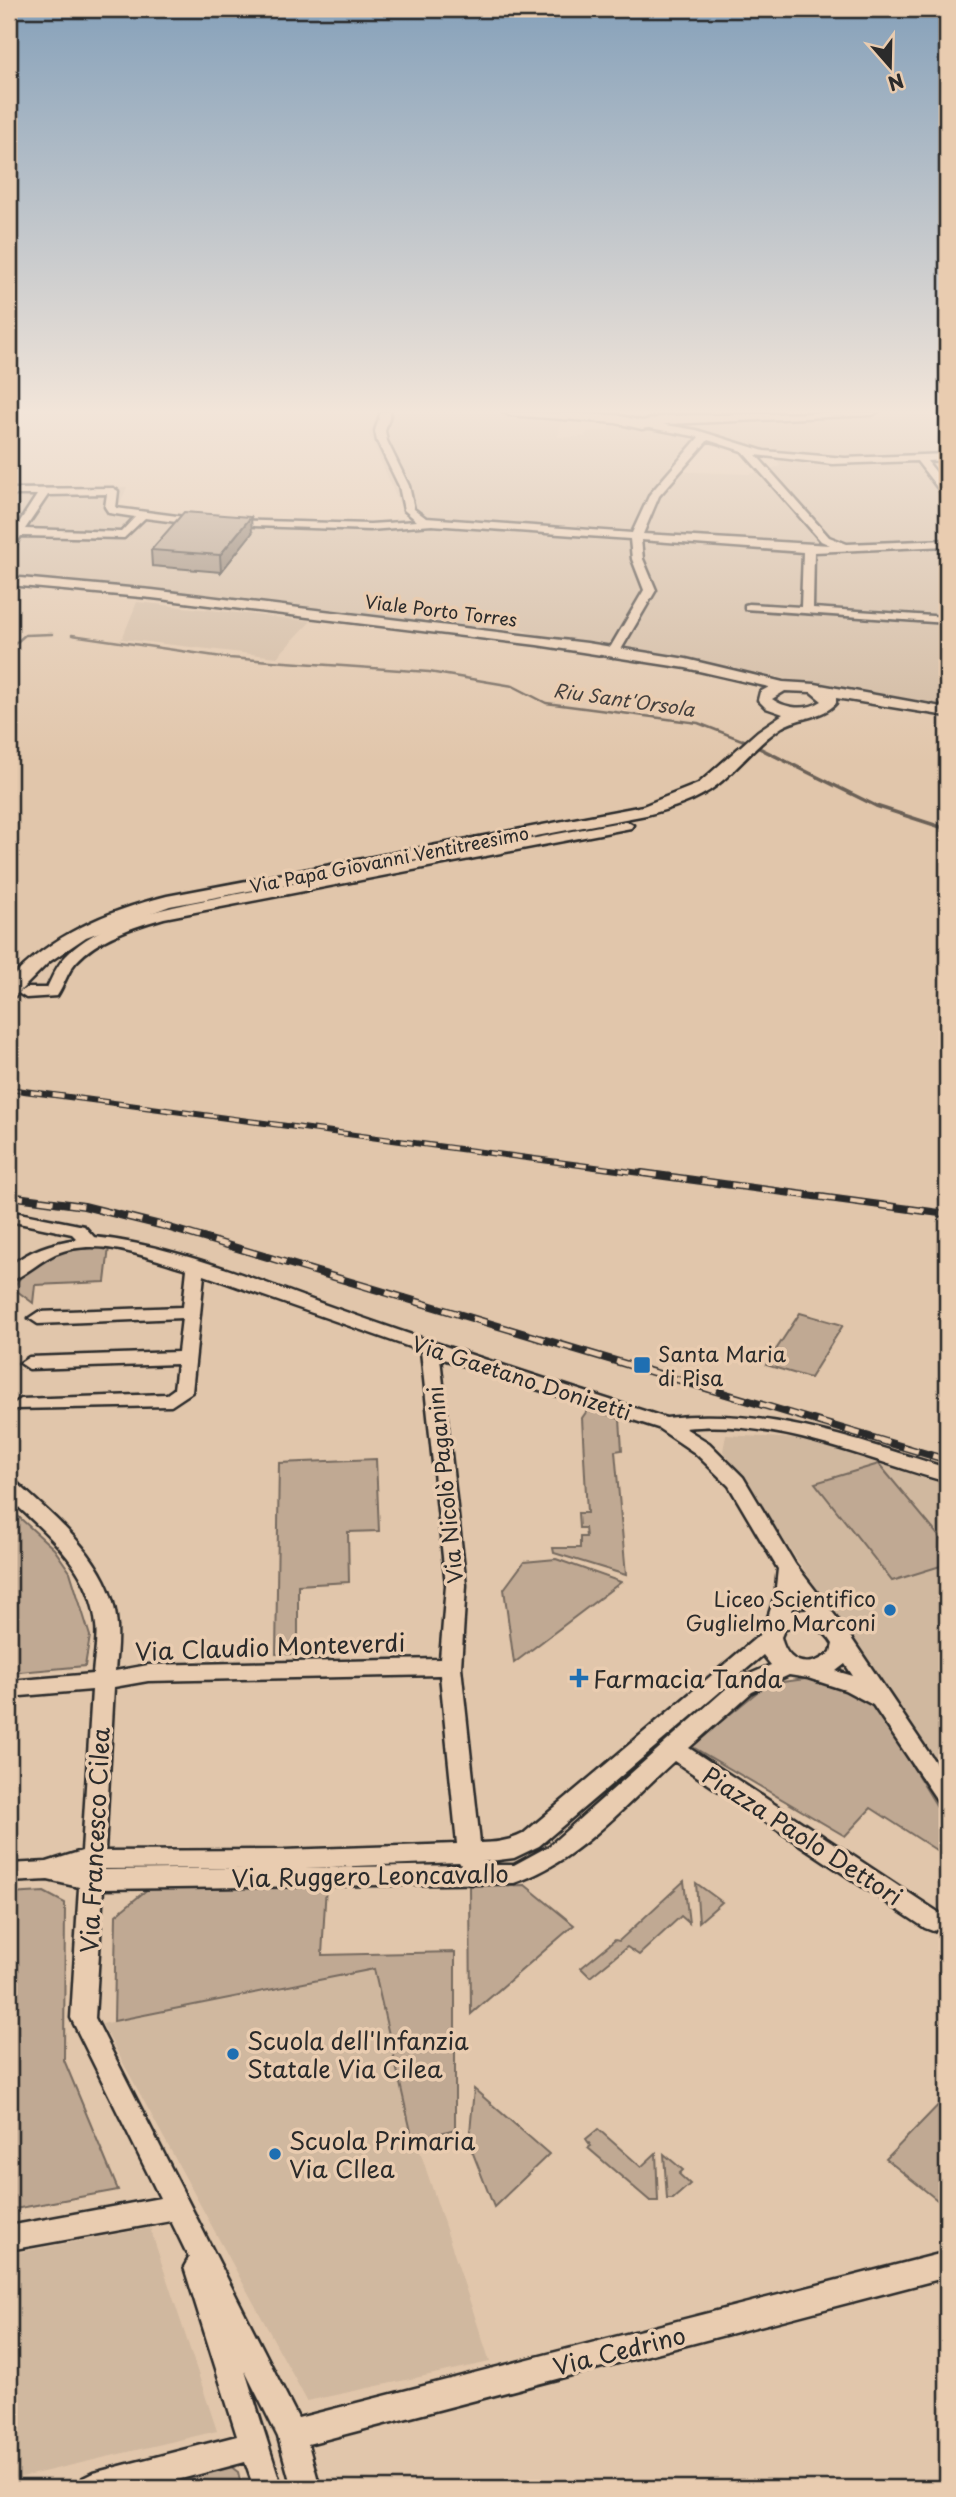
<svg xmlns="http://www.w3.org/2000/svg" width="956" height="2497" viewBox="0 0 956 2497" font-family="'Playpen Sans',sans-serif">
  <style>
    .built { fill: #d0b89f }
    .green { fill: #c0a993; stroke: #766a5f; stroke-width: 2 }
    .lines { fill: none; stroke-linecap: round; stroke-linejoin: round }
    .stream-far1 { stroke: #6a6057; stroke-width: 2.5 }
    .stream { stroke: #6a6057; stroke-width: 3.5 }
    .minor-casing { stroke: #2b2b2b; stroke-width: 5 }
    .major-casing { stroke: #2b2b2b; stroke-width: 5 }
    .minor { fill: #e9ccb0; fill-rule: evenodd }
    .major { fill: #e9ccb0; fill-rule: evenodd }
    .rail-far1-casing { stroke: #2b2b2b; stroke-width: 6 }
    .rail-casing { stroke: #2b2b2b; stroke-width: 8 }
    .rail-far1 { stroke: #e9ccb0; stroke-width: 3.5; stroke-dasharray: 11; stroke-linecap: butt }
    .rail { stroke: #e9ccb0; stroke-width: 5; stroke-dasharray: 15; stroke-linecap: butt }
    .wall { fill: #918171; stroke: #2b2b2b; stroke-width: 2 }
    .shaded-wall { fill: #76695c; stroke: #2b2b2b; stroke-width: 2 }
    .building { fill: #a99683; stroke: #2b2b2b; stroke-width: 2 }
    .poi-dot { fill: #1f6fb2; stroke: #e9ccb0; stroke-width: 2.5 }
    .labels { text-anchor: middle; dominant-baseline: central; stroke-width: 7; stroke-linejoin: round; paint-order: stroke }
    .far-street-label { font-size: 18px; fill: #2b2b2b; stroke: #e9ccb0 }
    .far-water-label { font-size: 19px; font-style: italic; fill: #45413e; stroke: #e9ccb0 }
    .poi-label { font-size: 21px; fill: #2b2b2b; stroke: #e9ccb0; text-anchor: start }
    .street-label { font-size: 21px; fill: #2b2b2b; stroke: #e9ccb0 }
    .near-street-label { font-size: 24px; fill: #2b2b2b; stroke: #e9ccb0 }
    .near-poi-label { font-size: 24px; fill: #2b2b2b; stroke: #e9ccb0; text-anchor: start }
  </style>
  <rect width="100%" height="100%" fill="#e1c6ab"/>
  <filter id="ink" filterUnits="userSpaceOnUse"><feTurbulence type="fractalNoise" baseFrequency=".0143" numOctaves="2"/><feDisplacementMap in="SourceGraphic" scale="14" xChannelSelector="R" yChannelSelector="G"/><feConvolveMatrix kernelMatrix="1 2 1 2 8 2 1 2 1" color-interpolation-filters="sRGB"/></filter>
  <g filter="url(#ink)">
    <!-- built -->
    <g class="built">
      <polygon points="378,412 485,412 562,418 558,437 585,437 587,432 608,430 610,426 669,431 698,439 672,462 667,471 750,474 781,466 770,453 688,425 700,422 947,414 947,705 555,641 522,630 344,615 9,578 9,553 51,490 127,487 118,508 162,516 285,524 403,524 410,519 403,512 369,434"/>
      <polygon points="9,493 39,493 9,536"/>
      <polygon points="137,602 311,621 277,657 122,639"/>
      <polygon points="726,1435 802,1439 947,1485 947,1779 723,1451"/>
      <polygon points="374,1969 417,2142 490,2362 307,2401 102,2024"/>
      <polygon points="150,2228 217,2431 9,2480 9,2254"/>
    </g>
    <!-- green -->
    <g class="green">
      <path d="M84 1247H109L105 1282 35 1285 33 1303 13 1288C30 1261 54 1251 84 1247Z"/>
      <polygon points="800,1313 843,1325 810,1378 766,1365"/>
      <polygon points="589,1408 620,1419 622,1450 615,1451 626,1575 554,1553 553,1548 580,1548 580,1537 586,1537 585,1528 579,1528 578,1513 587,1513 582,1418"/>
      <polygon points="376,1459 379,1531 348,1532 349,1582 298,1585 298,1654 276,1654 279,1463"/>
      <polygon points="879,1464 947,1546 947,1564 892,1581 815,1483"/>
      <polygon points="9,1508 54,1549 70,1572 90,1636 85,1666 9,1673"/>
      <polygon points="556,1559 621,1582 514,1663 504,1589 524,1562"/>
      <polygon points="813,1678 847,1688 872,1700 947,1823 947,1857 871,1808 845,1836 691,1746 767,1684"/>
      <polygon points="684,1881 689,1923 681,1916 639,1955 627,1947 590,1977 581,1968 615,1940 619,1941"/>
      <polygon points="696,1883 722,1902 699,1922"/>
      <polygon points="326,1885 322,1955 455,1952 455,2129 405,2143 404,2138 412,2136 374,1969 114,2021 116,1915 149,1888"/>
      <polygon points="525,1885 574,1925 471,2014 470,1886"/>
      <polygon points="44,1892 65,1903 64,2060 118,2190 9,2210 9,1894"/>
      <polygon points="474,2089 549,2154 494,2207 469,2143"/>
      <polygon points="947,2096 947,2208 886,2159"/>
      <polygon points="598,2129 641,2167 656,2153 658,2201 650,2201 588,2148 591,2146 586,2139"/>
      <polygon points="664,2154 683,2170 679,2174 690,2184 673,2199 667,2199"/>
      <polygon points="226,2463 238,2472 242,2488 129,2488"/>
    </g>
    <g class="lines">
      <!-- stream-far1 -->
      <g class="stream-far1">
        <polyline points="72,635 229,658 429,672 513,686 546,703 698,723 747,742"/>
        <polyline points="9,649 25,635 52,634"/>
      </g>
      <!-- stream -->
      <polyline class="stream" points="743,740 876,806 947,829"/>
      <defs>
        <g id="minor">
          <path d="M381 412H391L385 431 387 441 409 486 414 509 426 518 632 533 650 494 699 437 645 427V423L648 422 696 430 764 451 845 458 947 454V460L927 461 947 486V496L943 495 917 461 832 464 756 455 829 537 847 544 947 540V546L814 552 813 608 947 617V623L745 609V605L749 604 801 607 803 552 641 540 643 559 656 590 619 653 613 657 607 653 644 590 632 559 630 539 432 525 370 530 224 525 223 523 228 520 370 524 417 521 404 510 399 486 377 441 375 431ZM708 440 742 451 821 541 830 545 643 534 659 496Z"/>
          <path d="M113 488 118 491 116 508 200 519 205 522 200 525 145 518 124 538 21 536 13 548 9 549V529H15L37 495H9V489ZM107 494 105 507 109 513 135 517 121 532 25 529 48 495Z"/>
          <path d="M626 821 633 825 631 828 164 918C133 927 98 938 76 962 67 972 64 986 57 996L26 998 18 993 26 988H47C52 977 57 965 66 956 98 923 148 913 190 903Z"/>
          <path d="M9 1211 84 1226 94 1237C180 1246 262 1283 343 1311 450 1349 558 1383 666 1418 767 1407 852 1439 947 1468V1482C861 1458 776 1418 685 1428L709 1443 743 1477 795 1564 843 1626 947 1780V1806L939 1803 873 1705 845 1690 808 1678 789 1675 752 1692 689 1748 941 1914 945 1921 941 1928 933 1931 925 1928 674 1761C625 1805 578 1862 514 1883L103 1889 95 2018 298 2418 947 2252V2277L308 2444 320 2488H292L278 2437 245 2371 282 2488H254L245 2462 147 2488H79L83 2478 93 2473 237 2436 184 2267 189 2258 171 2221 9 2250V2226L160 2198 71 2018 79 1887 48 1880 9 1882V1864L47 1862 82 1851 92 1690 9 1697V1681L93 1674C94 1658 98 1641 96 1625 91 1569 47 1534 9 1498V1480L16 1482C58 1521 114 1564 117 1627 118 1641 116 1657 115 1671L148 1665 440 1659 446 1585 421 1351 204 1275 192 1392 171 1406 14 1409 12 1405 21 1399 167 1394 174 1389 177 1364 29 1369 20 1363 29 1357 178 1352 182 1318 38 1324 29 1318 38 1312 183 1307 187 1269C146 1257 97 1236 55 1254 40 1261 20 1279 9 1281V1267C29 1250 51 1243 77 1239L72 1234 9 1221ZM440 1358 658 1428 695 1453 729 1486 778 1569 775 1596 763 1632 523 1834C509 1841 497 1843 480 1843L461 1667 466 1585ZM796 1594 807 1610 791 1611ZM797 1625C814 1625 825 1630 833 1644L831 1652C810 1670 787 1665 781 1637L784 1630ZM763 1655 771 1665 736 1680 549 1846 514 1865H482V1862L514 1858 539 1846ZM845 1664 853 1676 836 1671ZM440 1675 457 1844 284 1850 105 1851 114 1687 148 1681ZM459 1862 461 1865 304 1868ZM243 1868 104 1870V1869Z"/>
        </g>
        <g id="major">
          <polygon points="503,412 616,415 642,421 667,416 878,412 872,415 667,424 642,429 616,423 509,415"/>
          <path d="M9 577 152 590 587 643 686 659 783 682 815 684 947 708V716L836 698V703C823 718 799 717 782 727 757 743 740 767 717 785 697 801 670 809 646 815L170 906 86 937 49 962 15 996 9 997V981C51 935 107 911 167 896L643 806 698 784 758 731 783 714 766 708 758 700 760 692 769 687 686 668 537 645 152 598 9 585ZM785 691 811 692 822 701C806 711 787 709 772 699Z"/>
        </g>
      </defs>
      <!-- minor casing -->
      <use href="#minor" class="minor-casing"/>
      <!-- major casing -->
      <use href="#major" class="major-casing"/>
      <!-- minor -->
      <use href="#minor" class="minor"/>
      <!-- major -->
      <use href="#major" class="major"/>
      <defs>
        <polyline id="rail-far1" points="9,1089 655,1175"/>
        <g id="rail">
          <polyline points="642,1173 947,1214"/>
          <polyline points="9,1196 84,1206 160,1225 947,1460"/>
        </g>
      </defs>
      <!-- rail-far1 casing -->
      <use href="#rail-far1" class="rail-far1-casing"/>
      <!-- rail casing -->
      <use href="#rail" class="rail-casing"/>
      <!-- rail-far1 -->
      <use href="#rail-far1" class="rail-far1"/>
      <!-- rail -->
      <use href="#rail" class="rail"/>
    </g>
    <!-- wall -->
    <polygon class="wall" points="252,533 221,572 152,566 151,550"/>
    <!-- shaded-wall -->
    <polygon class="shaded-wall" points="251,517 252,533 221,572 220,555"/>
    <!-- building -->
    <polygon class="building" points="184,512 251,517 220,555 151,550"/>
  </g>
  <!-- sky -->
  <linearGradient id="sky" x2="0" y2="1"><stop stop-color="#86a1ba"/><stop offset="0.54" stop-color="#f2e5d9"/><stop offset="1" stop-color="#f2e5d9" stop-opacity="0"/></linearGradient>
  <rect width="956" height="762" fill="url(#sky)"/>
  <!-- markers -->
  <g class="poi-dot">
    <rect x="633" y="1356" width="18" height="18" rx="3.5"/>
    <circle cx="890" cy="1610" r="7"/>
    <path d="M575.5 1667.5h7v7h7v7h-7v7h-7v-7h-7v-7h7z"/>
    <circle cx="233" cy="2054" r="7"/>
    <circle cx="275" cy="2154" r="7"/>
  </g>
  <g class="labels">
    <!-- far-street labels -->
    <g class="far-street-label">
      <text transform="translate(441 610) rotate(7)">Viale Porto Torres</text>
      <text transform="translate(389 859) rotate(-11)">Via Papa Giovanni Ventitreesimo</text>
    </g>
    <!-- far-water labels -->
    <g class="far-water-label">
      <text transform="translate(624 699) rotate(8)">Riu Sant'Orsola</text>
    </g>
    <!-- poi labels -->
    <g class="poi-label">
      <text x="658" y="1353">Santa Maria<tspan x="658" dy="24">di Pisa</tspan></text>
      <text x="876" y="1598" text-anchor="end">Liceo Scientifico<tspan x="876" dy="24">Guglielmo Marconi</tspan></text>
    </g>
    <!-- street labels -->
    <g class="street-label">
      <text transform="translate(522 1377) rotate(18)">Via Gaetano Donizetti</text>
      <text transform="translate(444 1485) rotate(-96)">Via Nicolò Paganini</text>
    </g>
    <!-- near-street labels -->
    <g class="near-street-label">
      <text transform="translate(270 1646) rotate(-2)">Via Claudio Monteverdi</text>
      <text transform="translate(803 1835) rotate(33)">Piazza Paolo Dettori</text>
      <text transform="translate(94 1840) rotate(-87)">Via Francesco Cilea</text>
      <text transform="translate(370 1875) rotate(-1)">Via Ruggero Leoncavallo</text>
      <text transform="translate(619 2350) rotate(-14)">Via Cedrino</text>
    </g>
    <!-- near-poi labels -->
    <g class="near-poi-label">
      <text x="593" y="1678">Farmacia Tanda</text>
      <text x="247" y="2040">Scuola dell'Infanzia<tspan x="247" dy="28">Statale Via Cilea</tspan></text>
      <text x="289" y="2140">Scuola Primaria<tspan x="289" dy="28">Via CIlea</tspan></text>
    </g>
  </g>
  <!-- margin -->
  <rect width="956" height="2497" fill="none" stroke="#e9ccb0" stroke-width="35"/>
  <rect x="18" y="18" width="921" height="2462" fill="none" stroke="#2b2b2b" stroke-width="2.5" filter="url(#ink)"/>
  <!-- north arrow -->
  <g transform="translate(890 66) rotate(160)" stroke="#e9ccb0" stroke-width="5" paint-order="stroke">
  <path d="M0-5L12 26L0 18L-12 26Z" fill="#2b2b2b"/>
  <text y="-10" font-size="19" font-weight="bold" text-anchor="middle" fill="#2b2b2b">N</text>
  </g>
</svg>
